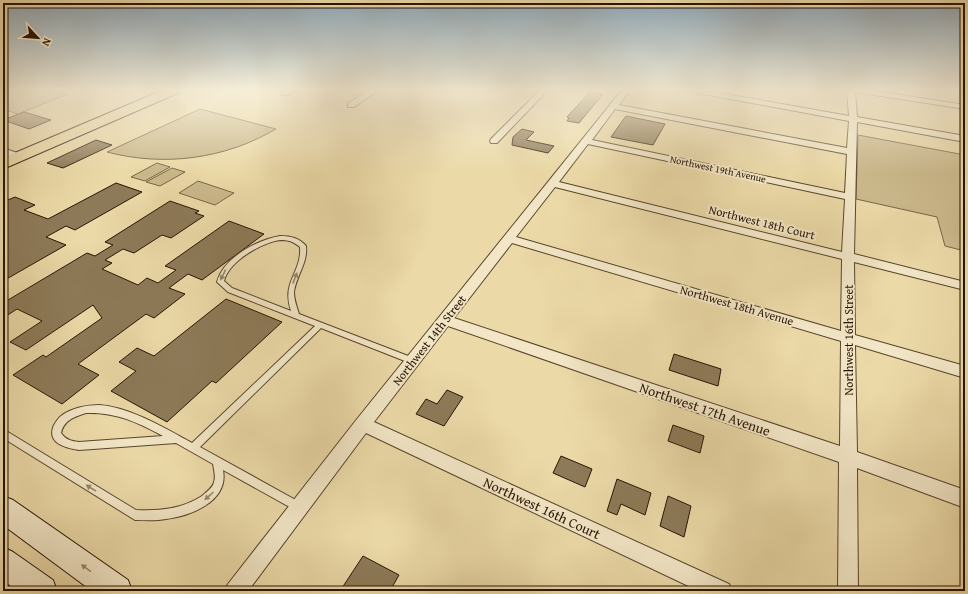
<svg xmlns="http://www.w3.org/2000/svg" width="968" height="594" viewBox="0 0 968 594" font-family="'Gentium Book Plus',serif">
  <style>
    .green { fill: #cab88b; stroke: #796647 }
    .building { fill: #8d7a58; stroke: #281403 }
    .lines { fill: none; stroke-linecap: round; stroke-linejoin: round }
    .lane-casing { stroke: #59452c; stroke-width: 2 }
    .street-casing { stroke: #59452c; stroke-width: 2 }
    .secondary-casing { stroke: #281403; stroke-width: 2 }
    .highway-casing { stroke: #281403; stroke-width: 2 }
    .lane { fill: #f2e6c6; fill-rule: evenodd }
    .street { fill: #f2e6c6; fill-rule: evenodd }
    .secondary { fill: #f2e6c6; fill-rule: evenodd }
    .highway { fill: #ebd9a7; fill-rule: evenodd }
    .oneway { fill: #97886e }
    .labels { text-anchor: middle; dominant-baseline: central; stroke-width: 4; stroke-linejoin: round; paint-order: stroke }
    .far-street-label { font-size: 10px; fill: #281403; stroke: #f2e6c6 }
    .street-label { font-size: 12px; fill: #281403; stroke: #f2e6c6 }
    .near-street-label { font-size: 14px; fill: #281403; stroke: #f2e6c6 }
  </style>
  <rect width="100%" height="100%" fill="#ebd9a7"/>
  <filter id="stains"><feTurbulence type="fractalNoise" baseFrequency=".005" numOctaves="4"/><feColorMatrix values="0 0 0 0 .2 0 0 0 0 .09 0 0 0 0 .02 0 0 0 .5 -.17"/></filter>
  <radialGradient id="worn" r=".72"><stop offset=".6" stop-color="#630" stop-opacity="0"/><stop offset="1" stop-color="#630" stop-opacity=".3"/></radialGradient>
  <!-- green -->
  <g class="green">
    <polygon points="3,90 50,90 68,94 18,114 3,109"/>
    <path d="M200 109 276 129C225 159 164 167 107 152Z"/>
    <polygon points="858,135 965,155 965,251 945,246 937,217 856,199"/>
    <polygon points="157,163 170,167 145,181 131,177"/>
    <polygon points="172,168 185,172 160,186 146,182"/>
    <polygon points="198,181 234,193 215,205 179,193"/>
  </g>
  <!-- building -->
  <g class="building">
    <polygon points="590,92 603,94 579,123 567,121 569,118 567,117"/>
    <polygon points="24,112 51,120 29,129 3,120"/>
    <polygon points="626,116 665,124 653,145 611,137"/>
    <polygon points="522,129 534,132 526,140 554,146 548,153 512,145 513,137"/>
    <polygon points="96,140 112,145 63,168 47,163"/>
    <polygon points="116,183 142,192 75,230 66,226 46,237 66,245 3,281 3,202 15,197 35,205 24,210 48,219"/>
    <polygon points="170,201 199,211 195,213 204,216 171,238 162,235 134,253 123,249 105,260 112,263 102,269 138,285 147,278 158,283 176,270 165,266 229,221 264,234 202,280 188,274 169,288 185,294 154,318 146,314 78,364 99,375 62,404 13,375 43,355 46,357 102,318 93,305 26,350 10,342 42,321 17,309 3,318 3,303 87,253 95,256 113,245 105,242"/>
    <polygon points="226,299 282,322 216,383 212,381 167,422 111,391 136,371 119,362 137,348 154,356"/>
    <polygon points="674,354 721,369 718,386 669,370"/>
    <polygon points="447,390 463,397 444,426 416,414 426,399 437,404"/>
    <polygon points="673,425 704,436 700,453 668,441"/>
    <polygon points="561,456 592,469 585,487 553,473"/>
    <polygon points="617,479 651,493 645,515 621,504 617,515 607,511"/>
    <polygon points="668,496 691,506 684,537 660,526"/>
    <polygon points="363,556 399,575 390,591 340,591"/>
  </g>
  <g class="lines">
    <defs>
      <path id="lane" d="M280 236C291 236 299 238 306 246 308 263 296 276 294 292 294 300 297 307 299 314L416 359 417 361 416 363 413 364 410 363 321 328 200 447 303 504 304 507 303 510 299 512 295 510 223 470C229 501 191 516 166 519 156 521 145 520 135 520L3 438V429L136 510C160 511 182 509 202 496 206 492 213 488 214 482 216 477 214 470 213 464L176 443 79 450C65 448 46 443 54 425 56 422 58 418 61 416 71 408 87 405 99 405 130 407 165 428 192 443L315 326 228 292 217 282C223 258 257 240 280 236ZM280 240C288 240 293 241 300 247 302 273 281 281 291 311L232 288 224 281C229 261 261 243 280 240ZM86 413C116 412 137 422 163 436L79 442C71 441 66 440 61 433 64 420 74 417 86 413Z"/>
      <g id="street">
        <polygon points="286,90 295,90 288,95 282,95 281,93"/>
        <polygon points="370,90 379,90 354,107 348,107 348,103"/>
        <polygon points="540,90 548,90 497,143 491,143 490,141 491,139"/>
        <path d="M622 90H630L619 105 847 148 849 121 693 92 689 90H704L849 116 847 90H869L965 105V109L855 92 857 117 965 136V142L857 122 854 254 965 282V290L854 262 855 335 965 366V378L855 345 857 452 965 490V508L857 468 858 591H838L839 462 448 326 374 422 729 584 732 591H699L366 433 248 591H225L228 584 357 419ZM615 109 847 154 845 193 592 140ZM588 144 845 199 842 252 559 182ZM555 187 842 259 841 331 516 237ZM512 243 841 341 840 446 454 318Z"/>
        <polygon points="3,148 23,155 25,157 20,160 3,154"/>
      </g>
      <g id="secondary">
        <polygon points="3,496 13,500 128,580 132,591 92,591 3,525"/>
        <polygon points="3,547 13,552 53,580 57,591 17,591 3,580"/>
      </g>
      <polygon id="highway" points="163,90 179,90 178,93 3,169 3,158"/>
    </defs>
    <!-- lane casing -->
    <use href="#lane" class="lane-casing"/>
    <!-- street casing -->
    <use href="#street" class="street-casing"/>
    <!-- secondary casing -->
    <use href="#secondary" class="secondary-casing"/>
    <!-- highway casing -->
    <use href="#highway" class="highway-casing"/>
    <!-- lane -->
    <use href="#lane" class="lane"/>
    <!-- street -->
    <use href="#street" class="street"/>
    <!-- secondary -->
    <use href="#secondary" class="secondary"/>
    <!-- highway -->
    <use href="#highway" class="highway"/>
  </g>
  <!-- one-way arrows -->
  <defs><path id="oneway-solid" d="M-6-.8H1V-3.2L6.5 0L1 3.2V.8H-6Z"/></defs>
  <g class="oneway">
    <use href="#oneway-solid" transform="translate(223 275) rotate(116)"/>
    <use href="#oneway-solid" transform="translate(295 278) rotate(-70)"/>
    <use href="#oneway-solid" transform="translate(91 488) rotate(-148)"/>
    <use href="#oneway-solid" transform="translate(209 496) rotate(138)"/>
    <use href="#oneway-solid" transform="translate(86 568) rotate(-144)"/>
  </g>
  <!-- sky -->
  <linearGradient id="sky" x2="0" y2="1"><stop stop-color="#8fa8b8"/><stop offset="0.52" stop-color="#f6eed7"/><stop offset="1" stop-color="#f6eed7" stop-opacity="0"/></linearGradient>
  <rect width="968" height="173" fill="url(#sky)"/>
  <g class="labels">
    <!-- far-street labels -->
    <g class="far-street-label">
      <text transform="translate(718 169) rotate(12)">Northwest 19th Avenue</text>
    </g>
    <!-- street labels -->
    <g class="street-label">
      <text transform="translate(762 222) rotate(14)">Northwest 18th Court</text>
      <text transform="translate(737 305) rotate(16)">Northwest 18th Avenue</text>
      <text transform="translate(429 340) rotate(-52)">Northwest 14th Street</text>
      <text transform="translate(848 340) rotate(-90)">Northwest 16th Street</text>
    </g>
    <!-- near-street labels -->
    <g class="near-street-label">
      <text transform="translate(705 409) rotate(19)">Northwest 17th Avenue</text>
      <text transform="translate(542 508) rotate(25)">Northwest 16th Court</text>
    </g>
  </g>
  <!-- margin -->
  <rect width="968" height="594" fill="none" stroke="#ebd9a7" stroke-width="16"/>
  <rect x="4" y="4" width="960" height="586" fill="none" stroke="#281403" stroke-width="2"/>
  <rect x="8" y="8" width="952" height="578" fill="none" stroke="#281403"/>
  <!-- north arrow -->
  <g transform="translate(38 38) rotate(116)" stroke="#f2e6c6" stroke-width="3" paint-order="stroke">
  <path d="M0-3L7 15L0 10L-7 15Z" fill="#281403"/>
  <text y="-6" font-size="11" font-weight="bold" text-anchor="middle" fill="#281403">N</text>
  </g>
  <rect width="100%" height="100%" filter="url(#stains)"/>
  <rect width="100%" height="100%" fill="url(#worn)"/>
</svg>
